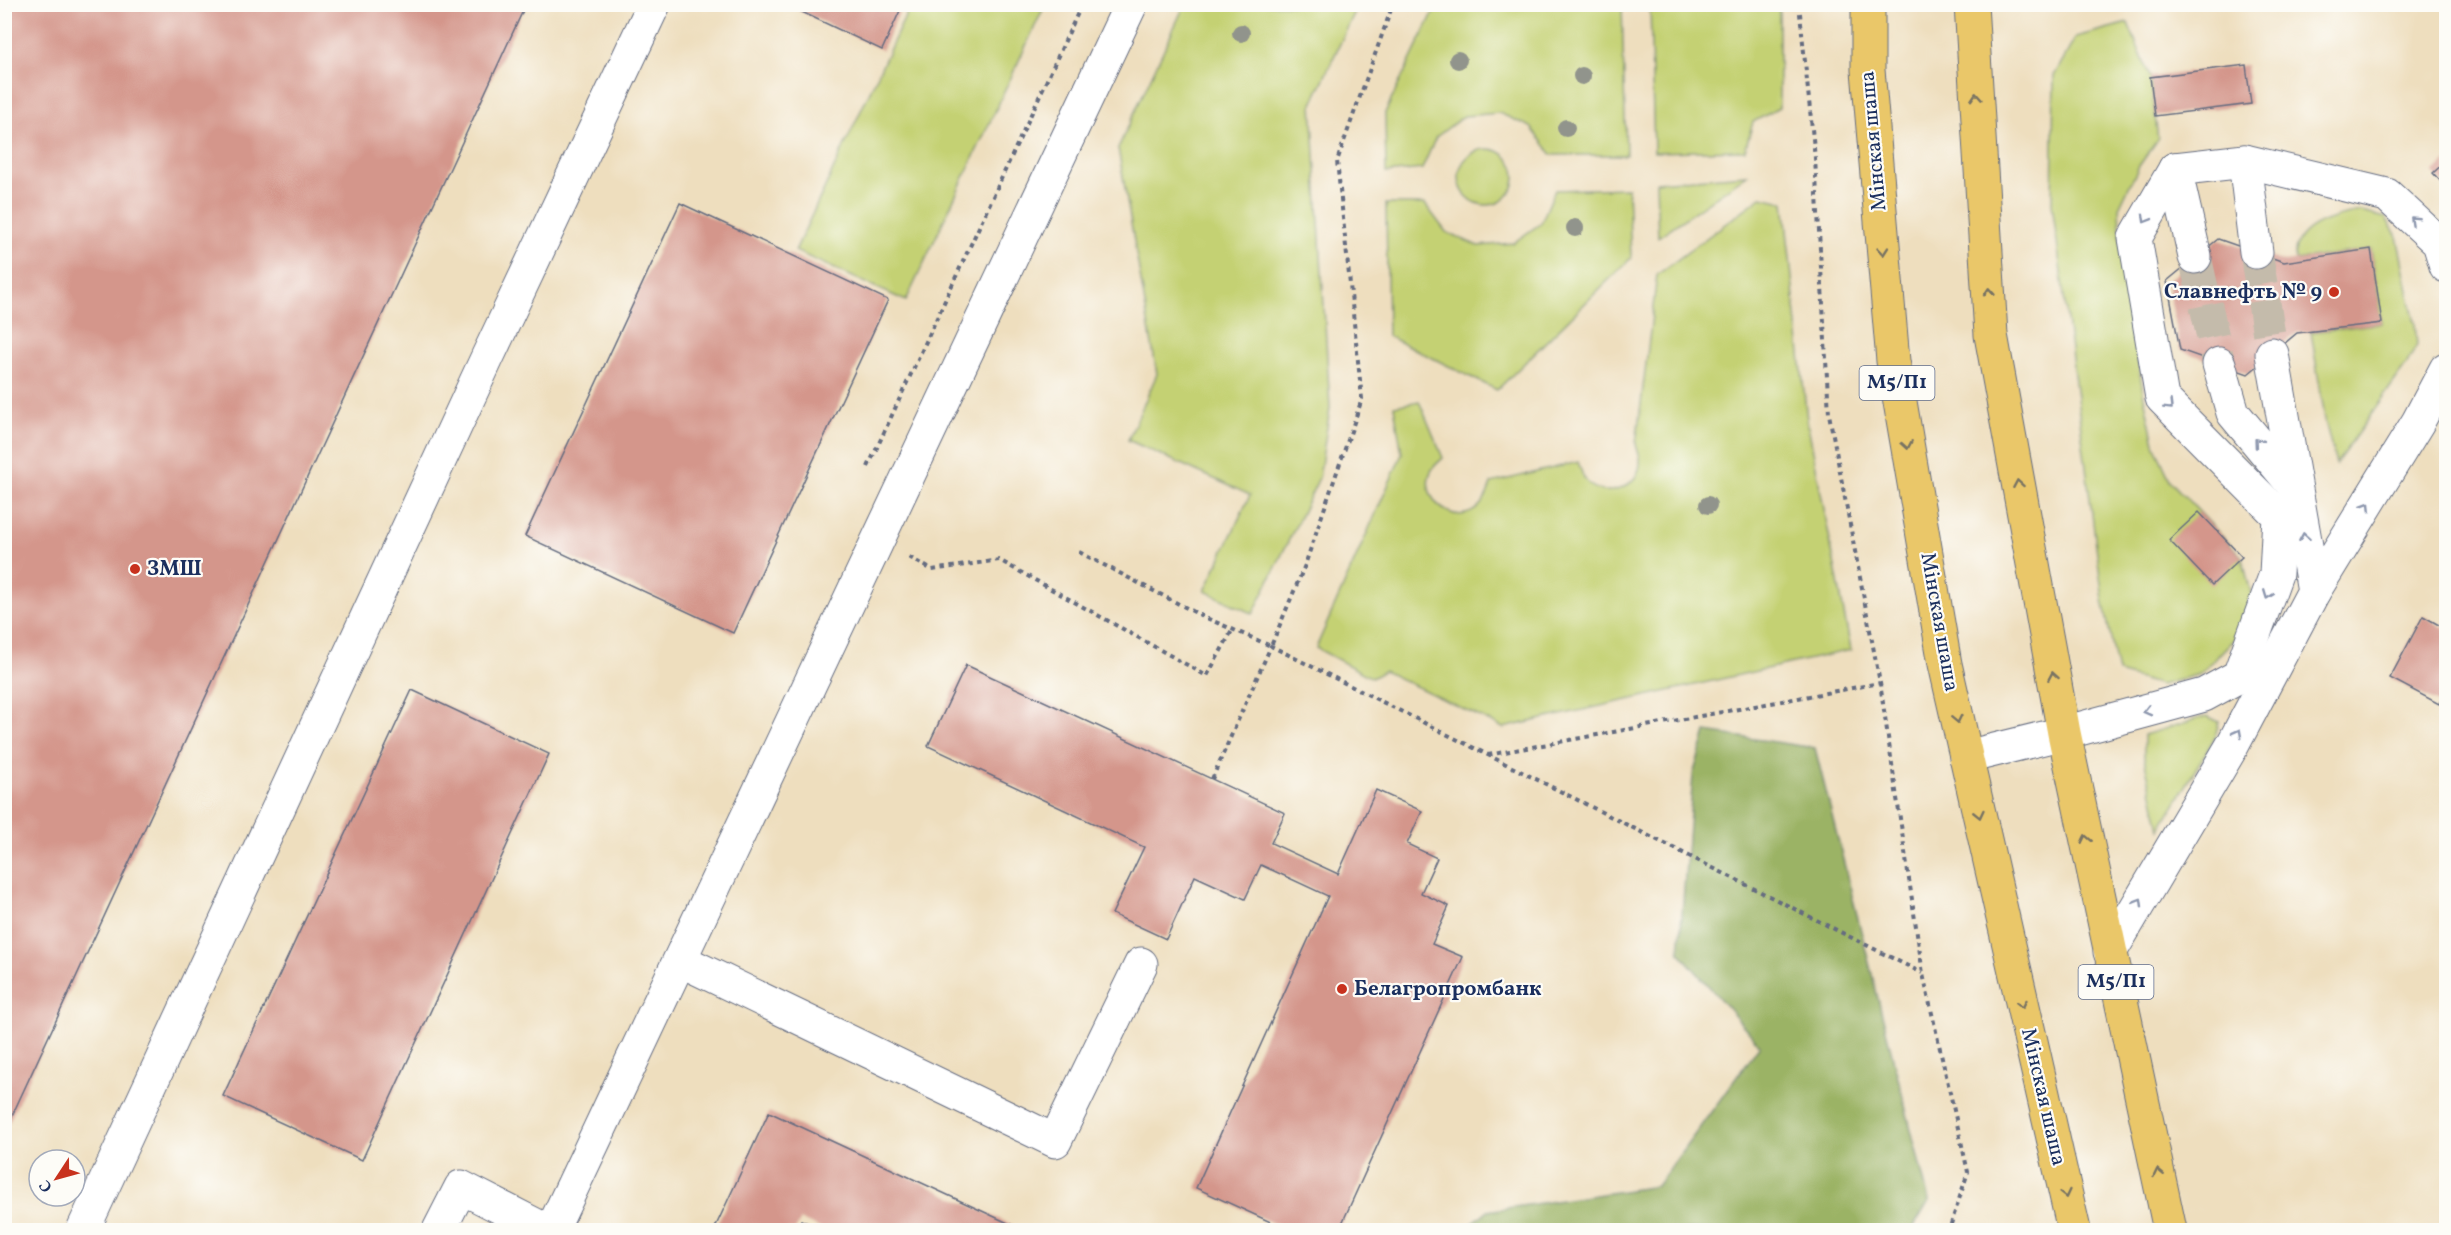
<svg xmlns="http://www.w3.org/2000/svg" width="2451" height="1235" viewBox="0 0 2451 1235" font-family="Vollkorn,serif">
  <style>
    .green { fill: #c4d173; stroke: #708068; stroke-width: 1.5 }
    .forest { fill: #9bb365; stroke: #5b7162; stroke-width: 1.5 }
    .building { fill: #d4968b }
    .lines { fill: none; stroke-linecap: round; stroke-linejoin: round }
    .minor-tunnel { stroke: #c4bbab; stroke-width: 33; stroke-dasharray: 33 16; stroke-linecap: butt }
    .minor-casing { stroke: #656c80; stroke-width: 35 }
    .major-casing { stroke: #656c80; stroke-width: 35 }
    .path { stroke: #656c80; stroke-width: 4; stroke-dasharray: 4.5 4.5; stroke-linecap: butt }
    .minor { stroke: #fff; stroke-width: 33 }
    .major { stroke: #eac769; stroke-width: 33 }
    .tree { fill: #91948c }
    .oneway { stroke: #787363 }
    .oneway2 { stroke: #8d97ae }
    .poi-dot { fill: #c8321e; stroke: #fdfcf7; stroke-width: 2 }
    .labels { text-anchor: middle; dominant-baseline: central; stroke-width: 4.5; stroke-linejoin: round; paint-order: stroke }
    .shield { fill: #fdfcf7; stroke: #5f6c8c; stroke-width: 1.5 }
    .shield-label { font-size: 20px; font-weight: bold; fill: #1b2f5e }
    .street-label { font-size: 21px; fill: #1b2f5e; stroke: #fdfcf7 }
    .poi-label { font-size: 21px; font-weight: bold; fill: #1b2f5e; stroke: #fdfcf7; text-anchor: start }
  </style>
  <rect width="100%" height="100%" fill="#fdfcf7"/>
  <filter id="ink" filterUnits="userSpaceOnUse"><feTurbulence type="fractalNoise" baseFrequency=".0167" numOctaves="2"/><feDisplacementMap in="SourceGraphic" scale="12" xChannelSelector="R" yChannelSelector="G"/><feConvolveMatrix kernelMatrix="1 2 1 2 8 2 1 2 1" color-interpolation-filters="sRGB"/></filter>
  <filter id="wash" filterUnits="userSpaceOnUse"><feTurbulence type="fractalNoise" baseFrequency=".008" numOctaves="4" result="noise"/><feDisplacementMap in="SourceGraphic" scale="24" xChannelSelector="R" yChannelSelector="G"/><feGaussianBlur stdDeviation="1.35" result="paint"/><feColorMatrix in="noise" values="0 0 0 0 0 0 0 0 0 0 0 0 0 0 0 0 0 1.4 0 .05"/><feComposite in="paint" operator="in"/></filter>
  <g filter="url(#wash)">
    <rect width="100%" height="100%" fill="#eedebe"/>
    <!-- green -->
    <g class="green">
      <polygon points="911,4 1045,5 906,301 795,251"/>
      <polygon points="1185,4 1358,5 1312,104 1330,408 1319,478 1253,614 1205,591 1250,495 1128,440 1157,374 1118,148"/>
      <polygon points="1437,5 1622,5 1626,155 1552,155 1531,127 1499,113 1464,116 1436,137 1422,169 1386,173 1385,113"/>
      <polygon points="1650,5 1779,5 1779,108 1753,122 1745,150 1654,152"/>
      <polygon points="2128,23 2150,77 2158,139 2139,166 2119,208 2122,267 2144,397 2155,447 2171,482 2242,557 2252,597 2237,636 2200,674 2161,685 2118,673 2103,600 2052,203 2054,76 2076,37"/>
      <circle cx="1487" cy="177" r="28"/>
      <polygon points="1747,175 1658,237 1656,182"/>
      <polygon points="1628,188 1631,258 1497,390 1388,336 1386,204 1425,204 1446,232 1478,246 1513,243 1541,223 1555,190"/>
      <path d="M1761 197 1784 202 1807 420 1851 650 1503 728 1384 671 1372 678 1316 648 1402 454 1394 406 1419 401 1443 458C1440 461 1436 464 1433 468 1411 501 1474 546 1491 483L1578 462C1580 466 1581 471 1583 476 1597 504 1643 490 1640 458 1639 454 1637 449 1636 444L1657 275Z"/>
      <path d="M2361 212 2386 218 2397 236 2415 324 2417 345 2406 365 2336 464 2326 425 2311 332 2382 323 2371 249 2295 260C2291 226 2335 216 2361 212Z"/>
      <polygon points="2207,716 2219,722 2215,737 2160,829 2144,758 2144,735"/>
    </g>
    <!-- forest -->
    <polygon class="forest" points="1706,732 1815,748 1929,1201 1912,1230 1464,1230 1487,1211 1657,1186 1760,1045 1679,952 1693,775"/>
    <g id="blocks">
      <!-- building -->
      <g class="building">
        <polygon points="4,4 526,4 4,1133"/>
        <polygon points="785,4 903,4 882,50"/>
        <polygon points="2246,65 2251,104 2155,116 2150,77"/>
        <polygon points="2446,161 2446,181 2443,184 2433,173"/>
        <polygon points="680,203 888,300 733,633 525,536"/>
        <polygon points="2218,239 2284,262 2371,249 2382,323 2297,333 2248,374 2180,350 2167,281"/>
        <polygon points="2199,512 2242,557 2212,585 2169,540"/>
        <polygon points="2423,616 2446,629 2446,689 2439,704 2390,678"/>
        <polygon points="966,665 1285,813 1271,843 1338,874 1376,790 1422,811 1407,844 1437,858 1421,893 1449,906 1432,944 1463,957 1339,1230 1288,1230 1196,1188 1328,896 1261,865 1245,899 1195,876 1166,939 1112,914 1144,847 928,746"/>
        <polygon points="412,690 549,754 362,1160 223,1096"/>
        <polygon points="769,1112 1023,1230 824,1230 801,1220 795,1230 714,1230"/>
      </g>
    </g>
  </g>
  <g filter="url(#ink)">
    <use href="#blocks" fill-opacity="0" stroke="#656c80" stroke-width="1.5"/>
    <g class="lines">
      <!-- minor-tunnel -->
      <g class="minor-tunnel">
        <polyline points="2256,252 2272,354"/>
        <polyline points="2195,257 2219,364"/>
      </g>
      <defs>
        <g id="minor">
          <polyline points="2245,161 2387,195 2439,243 2446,266"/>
          <polyline points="2175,169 2245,161 2256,252"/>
          <polyline points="2175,169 2195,257"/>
          <polyline points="2219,364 2233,413 2294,486"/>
          <polyline points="2314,591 2418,422 2446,369"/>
          <polyline points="1966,757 2064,733 2204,695 2239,676 2276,574 2279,516 2162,398 2135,238 2175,169"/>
          <polyline points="2110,952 2231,748 2314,591 2272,354"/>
          <polyline points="680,960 1055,1141 1141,964"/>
          <polyline points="83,1230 487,358 654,4"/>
          <polyline points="439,1230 461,1187 545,1230"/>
          <polyline points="552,1230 1131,4"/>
        </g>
        <g id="major">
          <polyline points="1868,4 1868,70 1893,361 1945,664 2074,1230"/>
          <polyline points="1971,4 1991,335 2064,733 2170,1230"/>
        </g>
      </defs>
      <!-- minor casing -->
      <use href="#minor" class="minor-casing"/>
      <!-- major casing -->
      <use href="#major" class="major-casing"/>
      <!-- path -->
      <g class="path">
        <polyline points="1799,4 1815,158 1829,414 1880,683 1923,974 1968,1172 1949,1230"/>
        <polyline points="868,467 1082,4"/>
        <polyline points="1079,552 1204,617 1271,646 1305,565 1362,399 1337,161 1393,4"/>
        <polyline points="909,557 932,570 999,560 1207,676 1233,629"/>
        <polyline points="1488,755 1880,683"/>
        <polyline points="1212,779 1271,646 1922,973"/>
      </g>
      <!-- minor -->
      <use href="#minor" class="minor"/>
      <!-- major -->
      <use href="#major" class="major"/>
    </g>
    <!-- trees -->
    <g class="tree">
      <circle cx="1241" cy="33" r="9"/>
      <circle cx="1458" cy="60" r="9"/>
      <circle cx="1582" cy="76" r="9"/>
      <circle cx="1566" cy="128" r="9"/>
      <circle cx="1575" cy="228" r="9"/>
      <circle cx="1708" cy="505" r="9"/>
    </g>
    <!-- one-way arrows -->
    <defs><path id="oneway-chevron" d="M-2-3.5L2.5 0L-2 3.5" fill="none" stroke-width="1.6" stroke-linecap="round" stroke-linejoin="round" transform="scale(1.5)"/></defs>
    <g class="oneway">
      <use href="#oneway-chevron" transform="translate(1976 97) rotate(-94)"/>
      <use href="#oneway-chevron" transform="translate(1883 251) rotate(85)"/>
      <use href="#oneway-chevron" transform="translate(1989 292) rotate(-94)"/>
      <use href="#oneway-chevron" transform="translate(1907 445) rotate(80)"/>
      <use href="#oneway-chevron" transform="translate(2018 484) rotate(-100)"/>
      <use href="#oneway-chevron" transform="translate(2053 676) rotate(-100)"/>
      <use href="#oneway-chevron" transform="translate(1957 719) rotate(78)"/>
      <use href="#oneway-chevron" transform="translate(1979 814) rotate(77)"/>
      <use href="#oneway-chevron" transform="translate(2086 839) rotate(-102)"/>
      <use href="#oneway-chevron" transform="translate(2022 1004) rotate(77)"/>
      <use href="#oneway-chevron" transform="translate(2158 1173) rotate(-102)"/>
      <use href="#oneway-chevron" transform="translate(2065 1194) rotate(77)"/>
    </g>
    <g class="oneway2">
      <use href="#oneway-chevron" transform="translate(2146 219) rotate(120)"/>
      <use href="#oneway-chevron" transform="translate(2414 220) rotate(-137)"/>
      <use href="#oneway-chevron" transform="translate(2169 406) rotate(45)"/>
      <use href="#oneway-chevron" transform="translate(2258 442) rotate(-130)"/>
      <use href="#oneway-chevron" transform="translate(2367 506) rotate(-58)"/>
      <use href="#oneway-chevron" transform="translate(2304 537) rotate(-100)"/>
      <use href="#oneway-chevron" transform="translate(2268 595) rotate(111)"/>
      <use href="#oneway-chevron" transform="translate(2147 711) rotate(165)"/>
      <use href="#oneway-chevron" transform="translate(2238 733) rotate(-62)"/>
      <use href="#oneway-chevron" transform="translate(2139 902) rotate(-60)"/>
    </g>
  </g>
  <!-- markers -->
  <g class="poi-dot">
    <circle cx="2334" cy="292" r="6"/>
    <circle cx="135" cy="569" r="6"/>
    <circle cx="1342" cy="989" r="6"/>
  </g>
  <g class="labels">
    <!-- shield labels -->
    <g class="shield">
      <rect x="1859.5" y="366" width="75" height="34" rx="4.5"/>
      <rect x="2078.5" y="965" width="75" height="34" rx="4.5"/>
    </g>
    <g class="shield-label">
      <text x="1897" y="383">М5/П1</text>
      <text x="2116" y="982">М5/П1</text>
    </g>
    <!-- street labels -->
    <g class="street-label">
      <text transform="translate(1874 141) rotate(-95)">Мінская шаша</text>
      <text transform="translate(1939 622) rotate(80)">Мінская шаша</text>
      <text transform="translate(2043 1097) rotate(77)">Мінская шаша</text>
    </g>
    <!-- poi labels -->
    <g class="poi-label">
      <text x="2322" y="292" text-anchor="end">Славнефть № 9</text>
      <text x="147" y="569">ЗМШ</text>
      <text x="1354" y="989">Белагропромбанк</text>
    </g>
  </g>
  <!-- margin -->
  <rect width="2451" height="1235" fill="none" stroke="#fdfcf7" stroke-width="24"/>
  <!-- north arrow -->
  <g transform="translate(57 1178) rotate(234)"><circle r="28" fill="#fdfcf7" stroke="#a3aaba" stroke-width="1.5"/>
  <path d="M0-4.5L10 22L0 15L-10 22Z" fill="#c8321e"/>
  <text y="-9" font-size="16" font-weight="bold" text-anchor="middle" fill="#1b2f5e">С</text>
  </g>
</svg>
